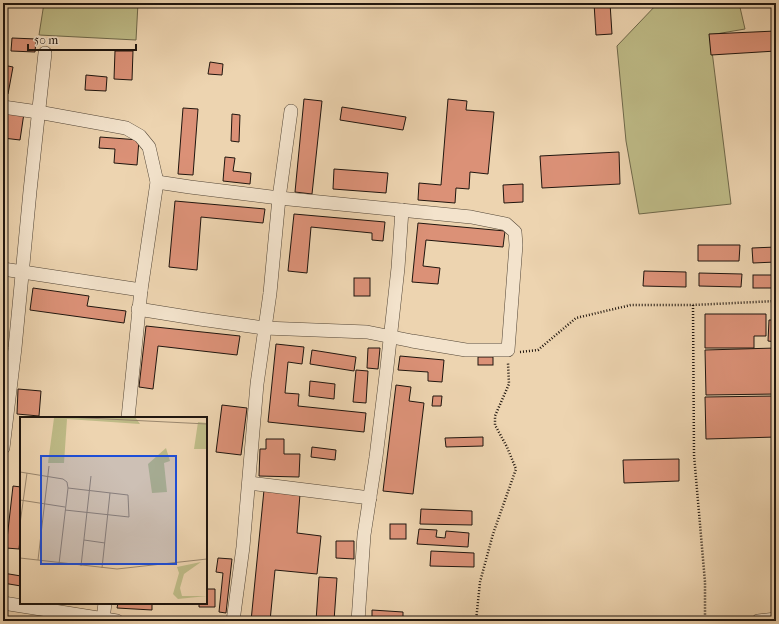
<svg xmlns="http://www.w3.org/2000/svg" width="779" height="624" viewBox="0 0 779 624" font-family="'IM FELL French Canon',serif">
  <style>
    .green { fill: #bebb87; stroke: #6e684a }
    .building { fill: #db9177; stroke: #1f150e }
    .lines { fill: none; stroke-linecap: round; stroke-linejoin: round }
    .minor-casing { stroke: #524536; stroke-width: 14 }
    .path { stroke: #1f150e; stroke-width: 2.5; stroke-dasharray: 1 2; stroke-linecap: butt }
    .minor { stroke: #f3e3cc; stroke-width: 13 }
    .inset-road { fill: none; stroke: #9b886f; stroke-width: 1 }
    .view { fill: #1d4ed8; fill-opacity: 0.15; stroke: #1d4ed8; stroke-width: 2 }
    .inset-edge { fill: none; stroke: #1f150e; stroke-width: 2 }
  </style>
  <rect width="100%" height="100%" fill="#edd4b0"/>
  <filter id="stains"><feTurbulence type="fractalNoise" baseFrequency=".005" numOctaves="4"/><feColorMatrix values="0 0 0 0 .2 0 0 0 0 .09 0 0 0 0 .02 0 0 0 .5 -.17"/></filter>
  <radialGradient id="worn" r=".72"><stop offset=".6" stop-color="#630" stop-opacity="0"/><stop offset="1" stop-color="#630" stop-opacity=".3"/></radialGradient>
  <!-- green -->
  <g class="green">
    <polygon points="44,3 138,3 136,40 39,35"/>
    <polygon points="658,3 739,3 745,29 710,35 731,204 639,214 626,141 617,46"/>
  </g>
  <!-- building -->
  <g class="building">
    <polygon points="594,3 610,3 612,34 596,35"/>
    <polygon points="776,31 776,51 711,55 709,34"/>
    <polygon points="12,38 36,39 35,52 11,51"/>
    <polygon points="115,51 133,51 132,80 114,79"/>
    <polygon points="210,62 223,64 222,75 208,74"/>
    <polygon points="3,65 13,67 8,94 3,93"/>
    <polygon points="86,75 107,77 106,91 85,90"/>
    <polygon points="304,99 322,101 312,194 295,192"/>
    <polygon points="448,99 467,101 466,110 494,112 488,174 470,172 469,189 456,188 455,203 418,200 419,183 441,185"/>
    <polygon points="342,107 406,117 403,130 340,120"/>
    <polygon points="183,108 198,109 193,175 178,174"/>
    <polygon points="3,110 24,113 20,140 3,138"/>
    <polygon points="232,114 240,115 239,142 231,141"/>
    <polygon points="100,137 139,140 137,165 114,163 115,149 99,148"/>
    <polygon points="619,152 620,184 542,188 540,156"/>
    <polygon points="225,157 235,158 233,171 251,173 250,184 223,181"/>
    <polygon points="334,169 388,173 386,193 333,189"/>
    <polygon points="523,184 523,202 504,203 503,185"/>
    <polygon points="175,201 265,209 263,223 201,217 197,270 169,267"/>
    <polygon points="294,214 385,222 383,241 372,240 372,233 311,227 307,273 288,271"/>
    <polygon points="418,223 505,231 503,247 426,240 423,266 440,268 438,284 412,282"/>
    <polygon points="698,245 740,245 739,261 698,261"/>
    <polygon points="776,247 776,262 753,263 752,248"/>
    <polygon points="644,271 686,272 686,287 643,286"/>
    <polygon points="699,273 742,274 741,287 699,286"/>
    <rect x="753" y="275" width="23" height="13"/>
    <rect x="354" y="278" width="16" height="18"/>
    <polygon points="33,288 89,296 87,306 126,311 124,323 30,310"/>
    <polygon points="705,314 766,314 766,336 754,336 754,348 705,348"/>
    <polygon points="769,320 776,320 776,342 768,341"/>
    <polygon points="146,326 240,336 237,355 158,346 153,389 139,387"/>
    <polygon points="276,344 304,347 302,364 288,362 285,393 299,394 298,406 366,413 364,432 268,422"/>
    <polygon points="368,348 380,348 378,369 367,368"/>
    <polygon points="776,348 776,394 706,395 705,350"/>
    <polygon points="312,350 356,357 354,371 310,364"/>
    <polygon points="400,356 444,360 442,382 428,381 428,372 398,370"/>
    <rect x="478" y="357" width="15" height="8"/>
    <polygon points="356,370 368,371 366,403 353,402"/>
    <polygon points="310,381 335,384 334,399 309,396"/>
    <polygon points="396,385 411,387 409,401 424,403 413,494 383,491"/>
    <polygon points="18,389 41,391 39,416 17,414"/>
    <polygon points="433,396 442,396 441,406 432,406"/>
    <polygon points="776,396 776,437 706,439 705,397"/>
    <polygon points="222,405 247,408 241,455 216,452"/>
    <polygon points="483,437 483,446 446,447 445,438"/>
    <polygon points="266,439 284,439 284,454 300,454 299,477 259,476 260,449 266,449"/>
    <polygon points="312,447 336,450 335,460 311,457"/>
    <polygon points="679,459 679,481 624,483 623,460"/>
    <polygon points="13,486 21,487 21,530 19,549 6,548"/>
    <polygon points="264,490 300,494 297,533 321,536 317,574 275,570 270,621 251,621"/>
    <polygon points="421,509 472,511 472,525 420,524"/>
    <rect x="390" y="524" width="16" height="15"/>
    <polygon points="419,529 437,530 436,537 445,538 446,531 469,533 468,547 417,544"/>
    <polygon points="336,541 354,541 354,559 336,558"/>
    <polygon points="431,551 474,553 474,567 430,566"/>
    <polygon points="218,558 232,559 226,613 219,612 223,573 216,572"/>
    <polygon points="3,573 21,576 21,586 3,583"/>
    <polygon points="319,577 337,578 334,621 316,621"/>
    <polygon points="206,589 215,589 215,607 199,607 199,603 206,603"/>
    <polygon points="118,603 152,603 152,610 117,608"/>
    <polygon points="372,610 403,612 403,621 372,621"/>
  </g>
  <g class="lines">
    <defs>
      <g id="minor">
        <polyline points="3,107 38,112 126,128 140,136 149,147 157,182 141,290 128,418"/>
        <polyline points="3,269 141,290"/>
        <polyline points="138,309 200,319 264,328 367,332 412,341 466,350 508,350 516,245 515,232 506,224 471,217 279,198 190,187 157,182"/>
        <polyline points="3,448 15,348 30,191 45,53"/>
        <polyline points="249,483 370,498"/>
        <polyline points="3,603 117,621"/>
        <polyline points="103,619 105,603"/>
        <polyline points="233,621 243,547 257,384 270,293 279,198 291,111"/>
        <polyline points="358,621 364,535 376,457 387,367 398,268 402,210"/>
        <polyline points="758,621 776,619"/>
      </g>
    </defs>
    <!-- minor casing -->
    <use href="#minor" class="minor-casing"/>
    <!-- path -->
    <g class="path">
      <polyline points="693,305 694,455 705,582 705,621"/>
      <polyline points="520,352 538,350 576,318 631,305 693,305 776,301"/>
      <polyline points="476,621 480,582 493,534 516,469 507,447 495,425 495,416 509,384 508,363"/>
    </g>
    <!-- minor -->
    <use href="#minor" class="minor"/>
  </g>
  <!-- overview -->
  <g transform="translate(20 417)">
    <rect width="187" height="187" fill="#edd4b0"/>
    <path d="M31 0H115L120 7 47 2 44 46H28L34 1ZM178 5 187 6V32H174ZM146 31 150 44 144 46 147 75 132 76 128 47ZM181 145 164 157 160 171 162 179H187L158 182 153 177 159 156 157 150Z" fill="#bebb87"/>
    <path class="inset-road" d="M47 0 187 7M0 55 43 62 47 65 48 71 39 147M0 83 45 90M45 93 109 100 108 78 48 71M0 107 7 56M64 123 85 126M0 141 97 152 187 142M18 143 29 49M61 149 71 59M82 151 90 76"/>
    <path class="view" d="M21 39H156V147H21Z"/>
    <rect width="187" height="187" class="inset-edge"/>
  </g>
  <!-- margin -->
  <rect width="779" height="624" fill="none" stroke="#edd4b0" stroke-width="16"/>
  <rect x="4" y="4" width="771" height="616" fill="none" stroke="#1f150e" stroke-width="2"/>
  <rect x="8" y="8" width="763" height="608" fill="none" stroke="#1f150e"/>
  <!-- scale -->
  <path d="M28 44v6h108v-6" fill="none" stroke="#1f150e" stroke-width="2"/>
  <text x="34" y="44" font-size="12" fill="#1f150e" stroke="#f3e3cc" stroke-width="3" paint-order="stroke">50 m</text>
  <rect width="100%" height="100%" filter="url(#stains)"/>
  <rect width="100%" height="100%" fill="url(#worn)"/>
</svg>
